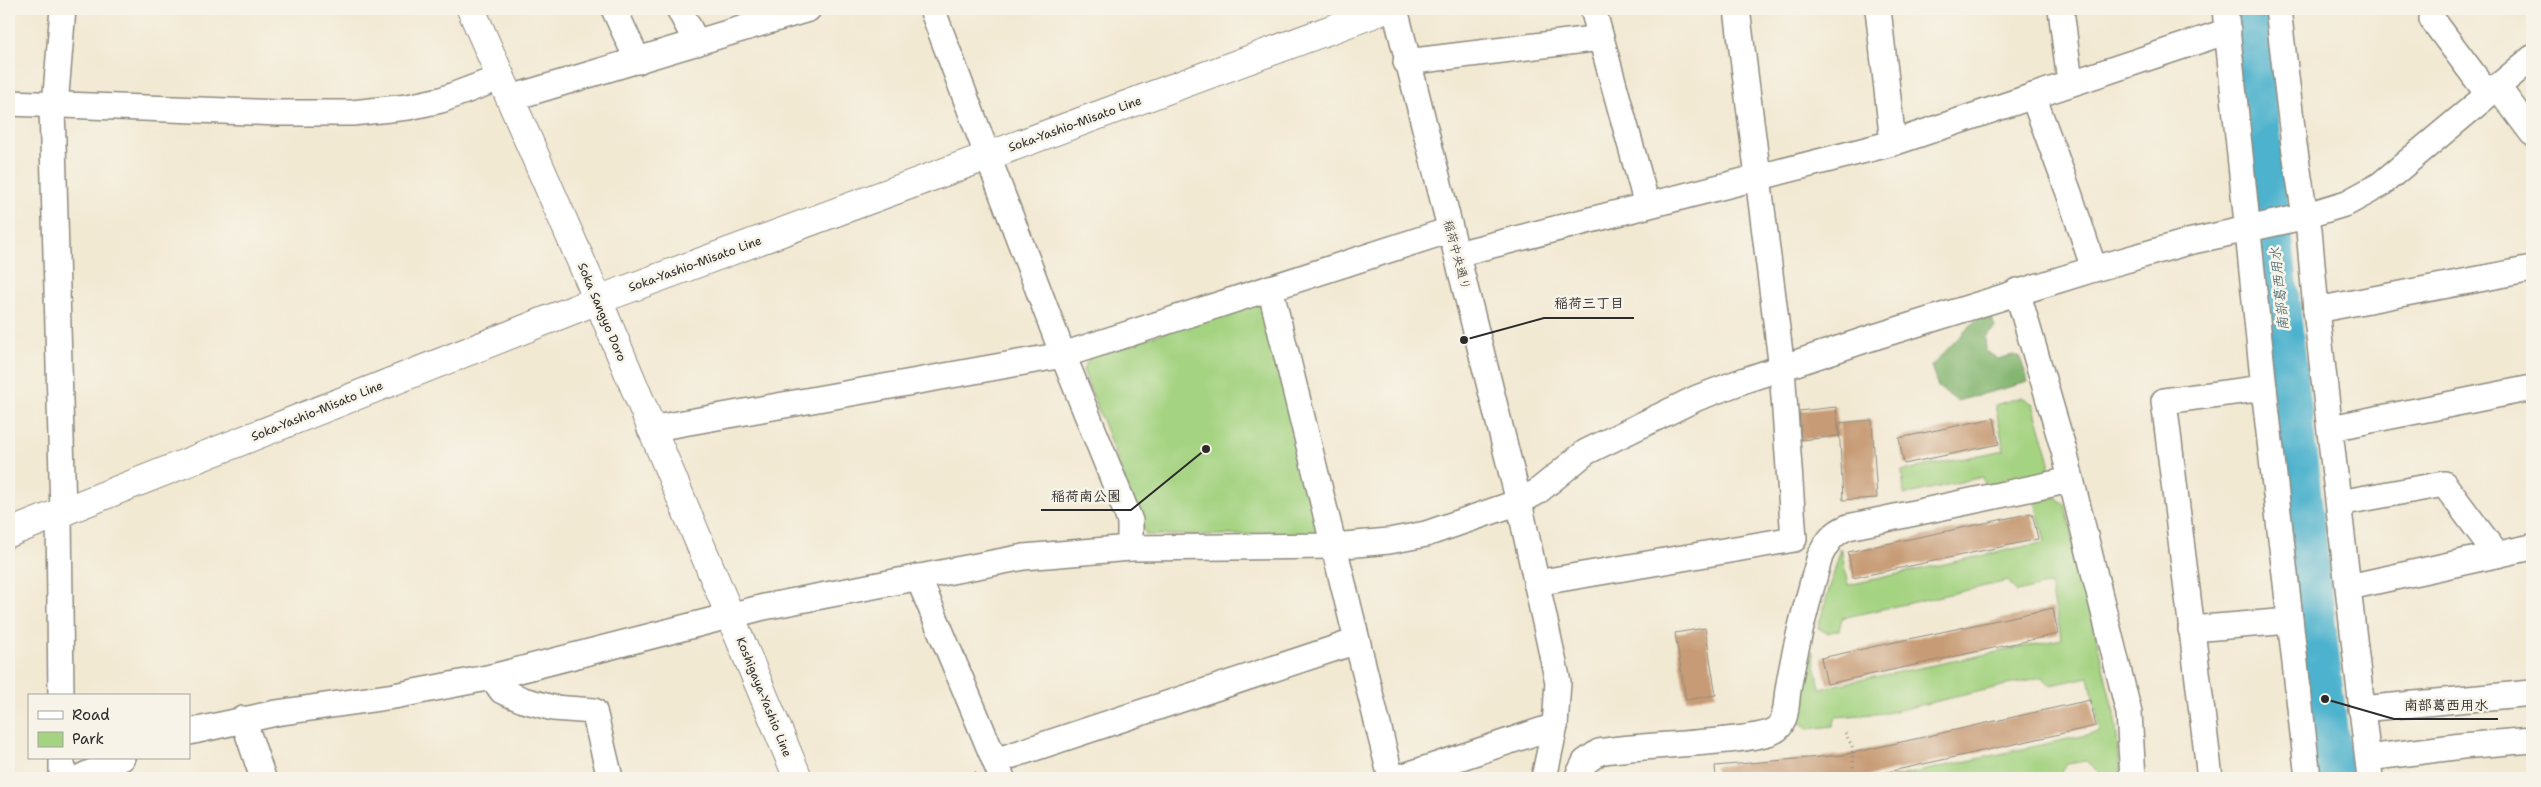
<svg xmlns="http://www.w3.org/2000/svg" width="2541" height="787" viewBox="0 0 2541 787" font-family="'Shantell Sans','Klee One',sans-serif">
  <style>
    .green { fill: #a4d381; stroke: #687f56 }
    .forest { fill: #83b56f; stroke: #57704d }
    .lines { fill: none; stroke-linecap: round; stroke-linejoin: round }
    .river { stroke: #4eb2cd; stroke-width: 38 }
    .building { fill: #c79b76 }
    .minor-casing { stroke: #8e8a7f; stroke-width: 28 }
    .major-casing { stroke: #8e8a7f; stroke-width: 30 }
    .path { stroke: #8e8a7f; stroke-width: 3; stroke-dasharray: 1 4; stroke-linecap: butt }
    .minor { stroke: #fff; stroke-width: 25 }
    .major { stroke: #fff; stroke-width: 28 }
    .labels { text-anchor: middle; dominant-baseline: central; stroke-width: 5; stroke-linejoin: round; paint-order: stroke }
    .street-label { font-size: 12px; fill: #2b2b2b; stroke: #f7f3e8 }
    .water-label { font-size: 14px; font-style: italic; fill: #375a64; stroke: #f7f3e8 }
    .leader { fill: none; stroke: #2b2b2b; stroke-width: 2 }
    .callout-dot { fill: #2b2b2b; stroke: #f7f3e8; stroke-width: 2 }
    .callout-label { font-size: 14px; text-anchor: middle; font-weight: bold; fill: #2b2b2b; stroke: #f7f3e8; stroke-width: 5; stroke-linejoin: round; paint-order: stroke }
  </style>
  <rect width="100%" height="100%" fill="#f7f3e8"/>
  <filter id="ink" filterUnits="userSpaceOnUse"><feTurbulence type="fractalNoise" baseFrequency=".02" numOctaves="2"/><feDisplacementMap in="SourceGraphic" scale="10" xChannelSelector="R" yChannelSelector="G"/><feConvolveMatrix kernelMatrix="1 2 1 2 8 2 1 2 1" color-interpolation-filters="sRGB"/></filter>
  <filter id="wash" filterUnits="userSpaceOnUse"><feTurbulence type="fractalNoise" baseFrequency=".0096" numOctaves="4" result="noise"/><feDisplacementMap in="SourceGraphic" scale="20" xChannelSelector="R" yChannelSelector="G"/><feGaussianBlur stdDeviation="1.12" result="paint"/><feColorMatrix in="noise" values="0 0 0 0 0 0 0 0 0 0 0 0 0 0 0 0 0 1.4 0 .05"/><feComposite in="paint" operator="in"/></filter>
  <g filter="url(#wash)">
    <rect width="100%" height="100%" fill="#f2e9d3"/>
    <!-- green -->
    <g class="green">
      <polygon points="1254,303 1265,309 1320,527 1315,535 1146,535 1083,370 1090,357"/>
      <polygon points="2022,397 2033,404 2049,458 2049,473 1985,486 1982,477 1904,495 1902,471 2004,450 1995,405"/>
      <polygon points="2055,497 2065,504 2115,718 2121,778 2105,778 2086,761 2067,764 2056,778 1890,778 2100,732 2089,677 2051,685 2042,677 1886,713 1836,717 1833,726 1809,729 1799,722 1812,650 1820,688 2062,639 2050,584 2017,592 2008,581 1842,618 1839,630 1827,633 1818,628 1841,548 1848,585 2045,542 2035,502"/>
    </g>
    <!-- forest -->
    <polygon class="forest" points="1990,311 1995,328 1985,338 1986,351 1998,359 2013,355 2020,357 2028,382 1957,401 1938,387 1931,366 1978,318"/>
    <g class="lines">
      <!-- river -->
      <polyline class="river" points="2248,9 2334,778"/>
    </g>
    <g id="blocks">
      <!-- building -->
      <g class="building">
        <polygon points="1836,407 1839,436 1801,440 1799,411"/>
        <polygon points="1994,418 1999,444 1904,464 1899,438"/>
        <polygon points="1872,420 1877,498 1843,500 1839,423"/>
        <polygon points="2032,513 2038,539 1853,578 1848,552"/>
        <polygon points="2053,608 2058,634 1827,684 1821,658"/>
        <polygon points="1705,628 1716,695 1686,700 1675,633"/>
        <polygon points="2090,700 2096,726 1860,778 1716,778 1715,766 1843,755"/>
      </g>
    </g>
  </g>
  <g filter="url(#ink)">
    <use href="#blocks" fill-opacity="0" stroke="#8e8a7f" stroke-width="1"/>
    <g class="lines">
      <defs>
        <g id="minor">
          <polyline points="614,9 638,61"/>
          <polyline points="679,9 697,43"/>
          <polyline points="932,9 1063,355 1130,521 1130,548"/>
          <polyline points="1395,9 1519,502 1558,682 1555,726 1544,778"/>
          <polyline points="1593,9 1647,205"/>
          <polyline points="1878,9 1893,143"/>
          <polyline points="2061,9 2070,83"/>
          <polyline points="2225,9 2264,388 2308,778"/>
          <polyline points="2278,9 2294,145 2305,216 2309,230 2316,310 2370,778"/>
          <polyline points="2432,19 2488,94"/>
          <polyline points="1406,62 1601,38"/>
          <polyline points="2497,86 2532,133"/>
          <polyline points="2033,96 2069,193 2094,269"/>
          <polyline points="511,98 808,9"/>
          <polyline points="9,103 279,113 352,113 408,107 441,100 502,77"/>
          <polyline points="52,106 63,512"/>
          <polyline points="55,106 63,9"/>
          <polyline points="1457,254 1893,143 2228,31"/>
          <polyline points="1270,288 1391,778"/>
          <polyline points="2017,291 2064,451 2129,713 2133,778"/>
          <polyline points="2316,310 2532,269"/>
          <polyline points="2331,428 2532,388"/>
          <polyline points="650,429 1063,355 1450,230"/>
          <polyline points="2339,503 2444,484 2497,555"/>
          <polyline points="59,514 61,696"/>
          <polyline points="918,577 1002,778"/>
          <polyline points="1536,583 1794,539 1782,369 1737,9"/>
          <polyline points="2349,587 2532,547"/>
          <polyline points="2191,629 2290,621"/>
          <polyline points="492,677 502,691 523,700 553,708 594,711 610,778"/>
          <polyline points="2361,709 2532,693"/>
          <polyline points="243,719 263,778"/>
          <polyline points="189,732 276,713 394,696 492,677 764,607 1024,557 1130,548 1334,546 1389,541 1426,534 1519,502 1537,492 1586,452 1697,398 1745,380 1871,338 2094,269 2188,242 2298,218 2347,203 2380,185 2532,58"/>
          <polyline points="62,758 62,778"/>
          <polyline points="2368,758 2462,746 2532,740"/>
          <polyline points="995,761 1357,641"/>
          <polyline points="79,778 122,758"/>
          <polyline points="1398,778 1555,726"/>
          <path d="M1577 778 1585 762 1599 752C1633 744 1758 744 1777 729 1787 721 1786 702 1788 690 1795 645 1808 600 1820 556 1827 542 1833 533 1848 527L2071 480"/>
          <polyline points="2210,778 2164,401 2264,388"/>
        </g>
        <g id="major">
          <polyline points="471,9 598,300 798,778"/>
          <polyline points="9,533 598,300 1386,9"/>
        </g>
      </defs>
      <!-- minor casing -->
      <use href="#minor" class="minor-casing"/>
      <!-- major casing -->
      <use href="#major" class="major-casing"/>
      <!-- path -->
      <g class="path">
        <polyline points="1845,733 1852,746 1854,778"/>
        <polyline points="961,778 977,772"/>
      </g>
      <!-- minor -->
      <use href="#minor" class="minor"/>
      <!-- major -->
      <use href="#major" class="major"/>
    </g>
  </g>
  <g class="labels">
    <!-- street labels -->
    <g class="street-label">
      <text transform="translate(1075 124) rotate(-20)">Soka-Yashio-Misato Line</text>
      <text transform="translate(1457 255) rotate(75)">稲荷中央通り</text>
      <text transform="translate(695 264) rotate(-20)">Soka-Yashio-Misato Line</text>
      <text transform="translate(602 312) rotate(67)">Soka Sangyo Doro</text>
      <text transform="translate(317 411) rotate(-22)">Soka-Yashio-Misato Line</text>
      <text transform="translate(764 697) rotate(68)">Koshigaya-Yashio Line</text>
    </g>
    <!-- water labels -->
    <g class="water-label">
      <text transform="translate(2279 289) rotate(-96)">南部葛西用水</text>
    </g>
  </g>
  <!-- callouts -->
  <path class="leader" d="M1464 340L1544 318H1634M1206 449L1131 510H1041M2325 699L2394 719H2498"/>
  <g class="callout-dot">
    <circle cx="1464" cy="340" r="5"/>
    <circle cx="1206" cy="449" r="5"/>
    <circle cx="2325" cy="699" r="5"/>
  </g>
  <g class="callout-label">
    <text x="1589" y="308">稲荷三丁目</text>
    <text x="1086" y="501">稲荷南公園</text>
    <text x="2446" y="710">南部葛西用水</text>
  </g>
  <!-- margin -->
  <rect width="2541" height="787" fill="none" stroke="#f7f3e8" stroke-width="30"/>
  <!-- legend -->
  <rect x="28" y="694" width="162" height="65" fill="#f7f3e8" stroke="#a5a39c"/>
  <rect x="38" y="711" width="25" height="8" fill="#ffffff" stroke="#a5a39c"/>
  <text x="72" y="720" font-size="15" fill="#2b2b2b">Road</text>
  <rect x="38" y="732" width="25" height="15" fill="#a4d381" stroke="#a5a39c"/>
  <text x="72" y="744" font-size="15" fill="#2b2b2b">Park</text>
</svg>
